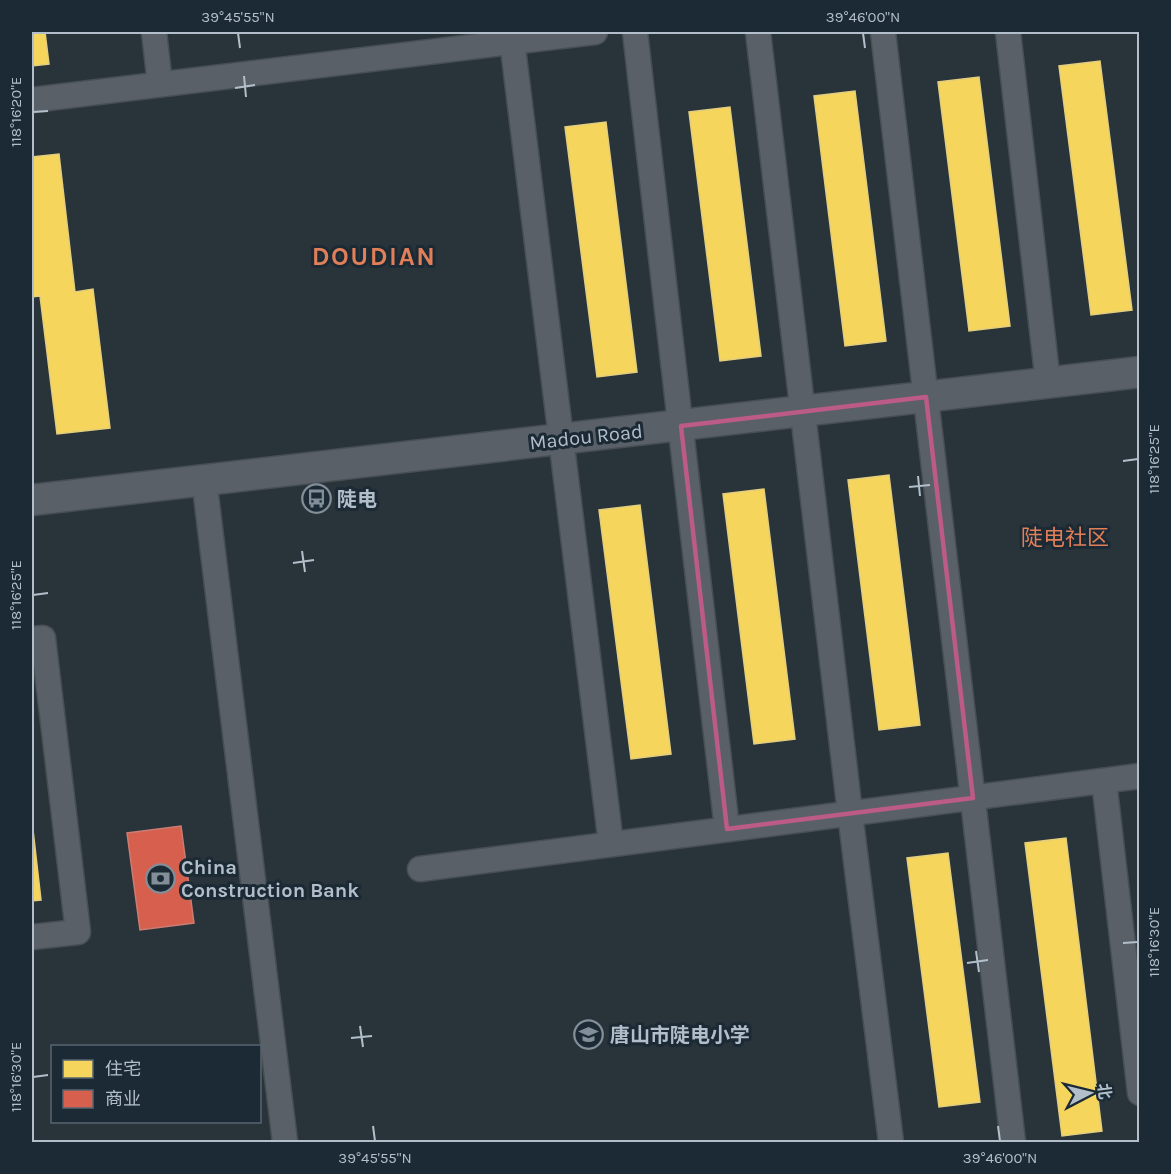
<svg xmlns="http://www.w3.org/2000/svg" width="1171" height="1174" viewBox="0 0 1171 1174" font-family="Karla,'Noto Sans SC',sans-serif">
  <style>
    .homes { fill: #f6d55c; stroke: #e2ce7d; stroke-width: 1.5 }
    .shops { fill: #d6604d; stroke: #cb7c73; stroke-width: 1.5 }
    .lines { fill: none; stroke-linecap: round; stroke-linejoin: round }
    .minor-casing { stroke: #474e54; stroke-width: 27 }
    .tertiary-casing { stroke: #474e54; stroke-width: 33 }
    .minor { stroke: #596067; stroke-width: 24 }
    .tertiary { stroke: #596067; stroke-width: 30 }
    .marked { fill: none; stroke: #bc5b88; stroke-width: 4.5; stroke-linejoin: round }
    .ticks { fill: none; stroke: #b2bfcb; stroke-width: 2 }
    .labels { text-anchor: middle; dominant-baseline: central; stroke-width: 6; stroke-linejoin: round; paint-order: stroke }
    .street-label { font-size: 20px; fill: #b2bfcb; stroke: #1b2a35 }
    .poi-label { font-size: 20px; font-weight: bold; fill: #b2bfcb; stroke: #1b2a35; text-anchor: start }
    .quarter-label { font-size: 22px; fill: #e07f58; stroke: #1b2a35 }
    .district-label { font-size: 26px; font-weight: bold; letter-spacing: 1.5px; fill: #e07f58; stroke: #1b2a35 }
    .neatline { fill: none; stroke: #b2bfcb; stroke-width: 2 }
    .ticks-label { font-size: 15px; text-anchor: middle; fill: #b2bfcb }
  </style>
  <rect width="100%" height="100%" fill="#29333a"/>
  <!-- homes -->
  <g class="homes">
    <polygon points="32,32 45,32 49,64 32,66"/>
    <polygon points="1100,61 1132,310 1091,315 1059,66"/>
    <polygon points="979,77 1010,326 969,331 938,82"/>
    <polygon points="855,91 886,341 845,346 814,96"/>
    <polygon points="730,107 761,356 720,361 689,112"/>
    <polygon points="606,122 637,372 597,377 565,127"/>
    <polygon points="59,154 75,292 93,289 110,428 57,434 40,296 32,297 32,157"/>
    <polygon points="889,475 920,725 879,730 848,480"/>
    <polygon points="764,489 795,739 754,744 723,494"/>
    <polygon points="640,505 671,754 631,759 599,510"/>
    <polygon points="32,821 41,900 32,901"/>
    <polygon points="1066,838 1102,1131 1062,1136 1025,843"/>
    <polygon points="948,853 980,1102 939,1107 907,858"/>
  </g>
  <!-- shops -->
  <polygon class="shops" points="181,826 194,923 140,930 127,833"/>
  <g class="lines">
    <defs>
      <g id="minor">
        <polyline points="154,32 160,84"/>
        <polyline points="511,32 611,844"/>
        <polyline points="635,32 727,829"/>
        <polyline points="758,32 850,813 891,1142"/>
        <polyline points="883,32 1013,1142"/>
        <polyline points="1008,32 1048,383"/>
        <polyline points="32,100 595,32"/>
        <polyline points="204,479 285,1142"/>
        <polyline points="32,639 43,638 78,932 32,937"/>
        <polyline points="1104,781 1140,1093"/>
        <polyline points="420,869 1140,776"/>
      </g>
      <polyline id="tertiary" points="32,500 1140,372"/>
    </defs>
    <!-- minor casing -->
    <use href="#minor" class="minor-casing"/>
    <!-- tertiary casing -->
    <use href="#tertiary" class="tertiary-casing"/>
    <!-- minor -->
    <use href="#minor" class="minor"/>
    <!-- tertiary -->
    <use href="#tertiary" class="tertiary"/>
  </g>
  <!-- marked area -->
  <path class="marked" d="M926 397 973 798 727 829 681 426Z"/>
  <!-- ticks -->
  <path class="ticks" d="M238 33 240 48M863 33 865 48M244 76 246 97M235 88 255 85M33 112 48 111M1123 461 1138 459M918 476 920 496M909 487 930 485M302 551 305 572M293 563 314 560M33 595 48 593M1123 943 1138 942M976 951 979 972M967 963 988 960M360 1026 363 1047M351 1038 372 1036M33 1077 48 1075M373 1126 375 1141M998 1126 1000 1141"/>
  <!-- icons -->
  <defs>
    <symbol id="bus-ring" viewBox="-11 -11 22 22"><circle r="9.5" fill="#1b2a35" stroke="#828e98" stroke-width="1.5"/><path d="M-5-6H5V4H4V6H2V4H-2V6H-4V4H-5ZM-3.5-4V0h7V-4ZM-3.5 1.2v1.5H-2V1.2ZM2 1.2v1.5H3.5V1.2Z" fill="#828e98"/></symbol>
    <symbol id="bank-ring" viewBox="-11 -11 22 22"><circle r="9.5" fill="#1b2a35" stroke="#828e98" stroke-width="1.5"/><path d="M-6-4H6V4H-6ZM0-2.3a2.3 2.3 0 1 0 0 4.6a2.3 2.3 0 1 0 0-4.6Z" fill="#828e98"/></symbol>
    <symbol id="school-ring" viewBox="-11 -11 22 22"><circle r="9.5" fill="#1b2a35" stroke="#828e98" stroke-width="1.5"/><path d="M0-5L7-2L0 1L-7-2ZM-4 1L0 2.5L4 1V4Q0 6-4 4Z" fill="#828e98"/></symbol>
  </defs>
  <g fill-rule="evenodd">
    <use href="#bus-ring" x="300" y="482" width="33" height="33"/>
    <use href="#bank-ring" x="144" y="862" width="33" height="33"/>
    <use href="#school-ring" x="572" y="1018" width="33" height="33"/>
  </g>
  <g class="labels">
    <!-- street labels -->
    <g class="street-label">
      <text transform="translate(586 437) rotate(-6)">Madou Road</text>
    </g>
    <!-- poi labels -->
    <g class="poi-label">
      <text x="337" y="499">陡电</text>
      <text x="181" y="867">China<tspan x="181" dy="23">Construction Bank</tspan></text>
      <text x="610" y="1035">唐山市陡电小学</text>
    </g>
    <!-- quarter labels -->
    <g class="quarter-label">
      <text x="1065" y="538">陡电社区</text>
    </g>
    <!-- district labels -->
    <g class="district-label">
      <text x="374" y="256">DOUDIAN</text>
    </g>
  </g>
  <!-- border -->
  <rect width="1171" height="1174" fill="none" stroke="#1b2a35" stroke-width="66"/>
  <!-- legend -->
  <rect x="51" y="1045" width="210" height="78" fill="#1b2a35" stroke="#576671" stroke-width="1.5"/>
  <rect x="63" y="1060" width="30" height="18" fill="#f6d55c" stroke="#576671" stroke-width="1.5"/>
  <text x="105" y="1075" font-size="18" fill="#b2bfcb">住宅</text>
  <rect x="63" y="1090" width="30" height="18" fill="#d6604d" stroke="#576671" stroke-width="1.5"/>
  <text x="105" y="1105" font-size="18" fill="#b2bfcb">商业</text>
  <!-- north arrow -->
  <g transform="translate(1090 1093) rotate(83)" stroke="#1b2a35" stroke-width="4.5" paint-order="stroke">
  <path d="M0-4.5L10 22L0 15L-10 22Z" fill="#b2bfcb"/>
  <text y="-9" font-size="16" font-weight="bold" text-anchor="middle" fill="#b2bfcb">北</text>
  </g>
  <rect x="33" y="33" width="1105" height="1108" class="neatline"/>
  <g class="ticks-label">
    <text x="238" y="22">39°45'55"N</text>
    <text x="863" y="22">39°46'00"N</text>
    <text transform="translate(16 112) rotate(-90)" y="5">118°16'20"E</text>
    <text transform="translate(1154 459) rotate(-90)" y="5">118°16'25"E</text>
    <text transform="translate(16 595) rotate(-90)" y="5">118°16'25"E</text>
    <text transform="translate(1154 942) rotate(-90)" y="5">118°16'30"E</text>
    <text transform="translate(16 1077) rotate(-90)" y="5">118°16'30"E</text>
    <text x="375" y="1163">39°45'55"N</text>
    <text x="1000" y="1163">39°46'00"N</text>
  </g>
</svg>
